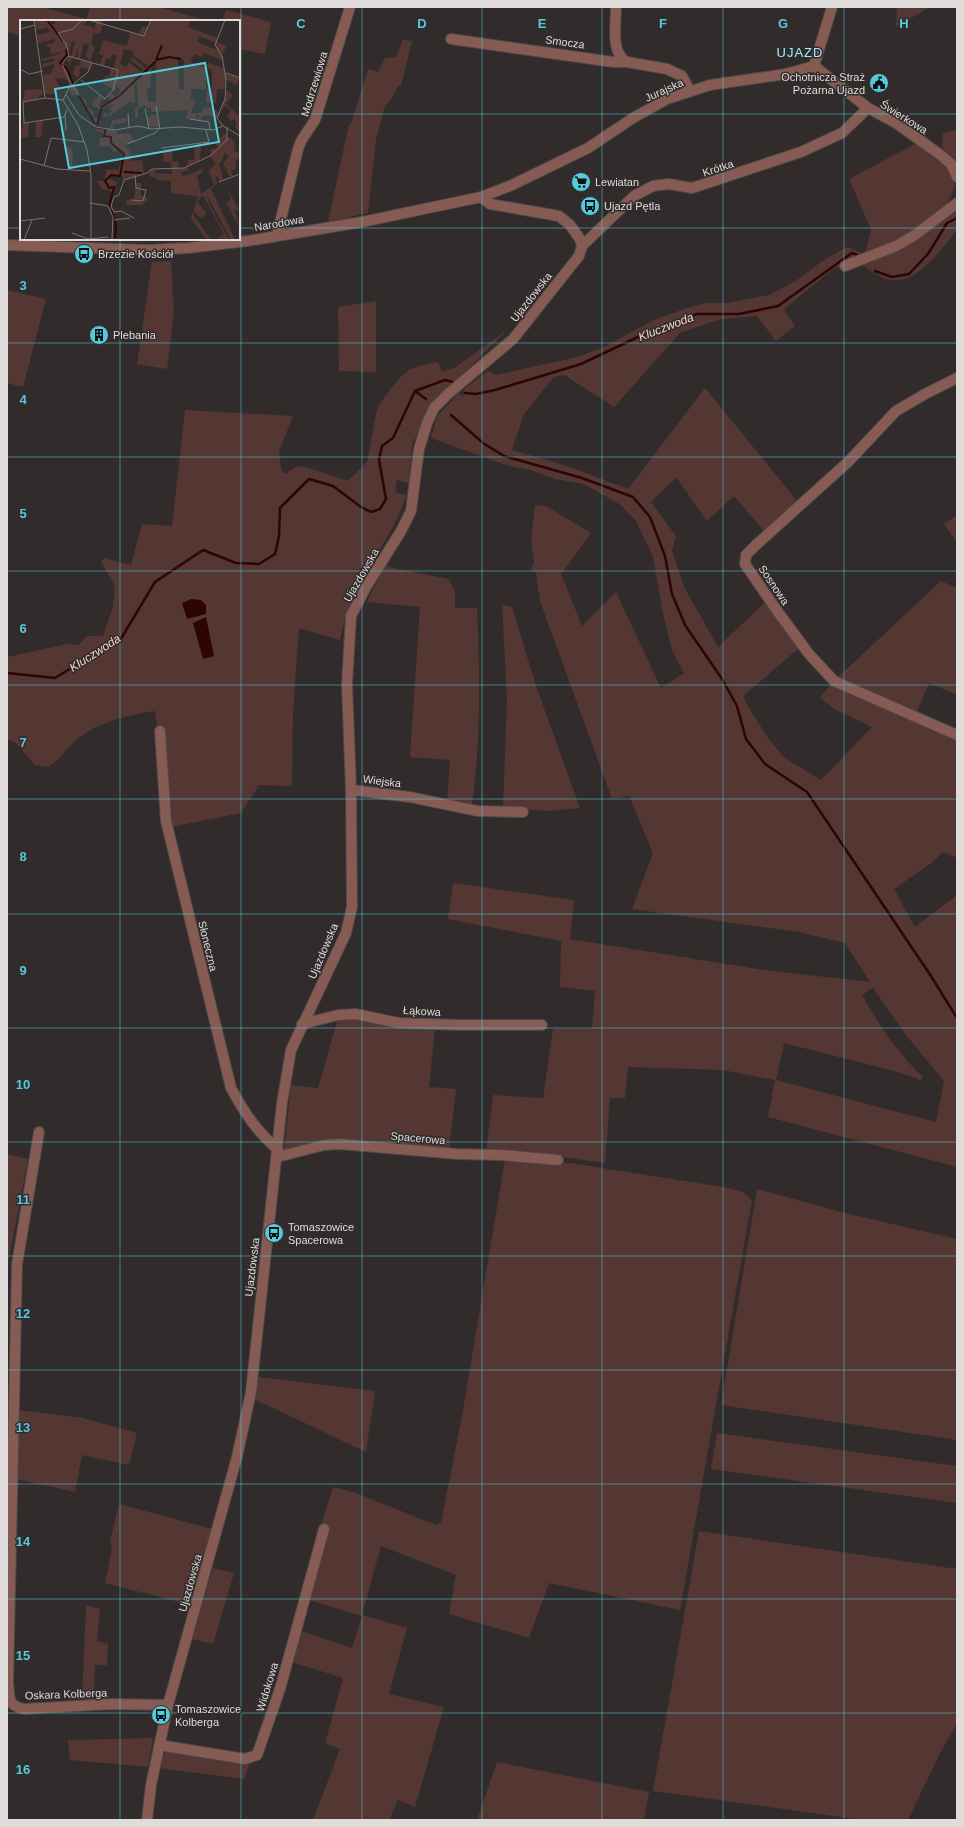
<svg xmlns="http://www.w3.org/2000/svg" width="964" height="1827" viewBox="0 0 964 1827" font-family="Arial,sans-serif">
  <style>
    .green { fill: #543732; fill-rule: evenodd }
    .water { fill: #2f0503 }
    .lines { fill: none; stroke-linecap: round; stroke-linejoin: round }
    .stream { stroke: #2f0503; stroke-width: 2.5 }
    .minor-casing { stroke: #4d4847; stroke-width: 12 }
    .tertiary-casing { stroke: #4d4847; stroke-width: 12 }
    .minor { stroke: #865b53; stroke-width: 10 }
    .tertiary { stroke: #865b53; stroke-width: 10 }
    .grid { fill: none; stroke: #54cadd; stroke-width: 1; stroke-opacity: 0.55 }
    .labels { text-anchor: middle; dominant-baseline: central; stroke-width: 3; stroke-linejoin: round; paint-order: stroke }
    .street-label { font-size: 11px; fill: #dfdcdb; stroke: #312c2b }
    .poi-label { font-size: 11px; fill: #dfdcdb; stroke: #312c2b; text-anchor: start }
    .water-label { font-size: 12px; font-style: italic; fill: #f7d4ce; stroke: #312c2b }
    .quarter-label { font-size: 13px; letter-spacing: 1px; fill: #9dedfb; stroke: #312c2b }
    .inset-river { fill: none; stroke: #2f0503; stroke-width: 2 }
    .inset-road { fill: none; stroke: #777271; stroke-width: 1 }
    .view { fill: #54cadd; fill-opacity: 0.15; stroke: #54cadd; stroke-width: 2 }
    .inset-edge { fill: none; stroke: #dfdcdb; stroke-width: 2 }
    .grid-label { font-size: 13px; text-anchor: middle; font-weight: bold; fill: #54cadd; stroke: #312c2b; stroke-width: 3; stroke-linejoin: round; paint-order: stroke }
  </style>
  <rect width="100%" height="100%" fill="#312c2b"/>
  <!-- green -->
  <g class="green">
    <polygon points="7,7 42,7 87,19 90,7 159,7 208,21 21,21 21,36 7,32"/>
    <polygon points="897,7 930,7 896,27"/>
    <polygon points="226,10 271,22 265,54 239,49 239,21 222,21"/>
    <polygon points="403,40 412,41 401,86 398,86 390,101 385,106 376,140 368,213 328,222 348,128 352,121 368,69 378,72 385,58 396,57"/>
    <polygon points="957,130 957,163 942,147 943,133"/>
    <path d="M915 144C937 158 946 161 955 187L945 208 910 235 833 269 784 309 795 326 776 341 757 316 720 319 680 333 614 407 564 375 554 377 524 414 512 450 567 466 628 489 705 388 798 502 764 531 734 496 707 521 676 477 651 502 676 536 672 550 684 587 718 647 766 601 799 648 743 696 747 705 770 741 785 758 821 780 872 727 834 709 820 697 836 679 941 581 957 588V695L929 683 914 718 957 736V858L943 852 930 864 894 889 915 927 957 895V1167L768 1117 775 1080 723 1070 628 1067 625 1098H610L605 1163 562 1157 486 1151 493 1095 543 1098 553 1029H592L595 991 560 987 561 941 448 919 453 883 574 900 570 939 764 970 870 982 845 943 799 932 632 909 653 853 629 796 612 799 540 601 536 573 531 570 534 561 531 540 535 505 546 506 591 533 561 574 582 626 616 592 661 688 684 673 672 650 662 609 653 556 636 521 621 505 584 484 555 479 530 470 509 466 431 438 437 416 459 393 463 397 465 388 488 371 496 375 578 357 604 347 654 320 687 308 705 303H727L769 295 796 281 824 260 847 247 865 254 871 229 849 179ZM873 988 906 1035 944 1081 936 1122 776 1080 784 1043 898 1072 921 1080 923 1077C898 1054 879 1025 862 995Z"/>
    <path d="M957 211V230C942 248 917 285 891 280 881 279 869 269 861 264Z"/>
    <polygon points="171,261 174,313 167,369 137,364 152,262"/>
    <polygon points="7,290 46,299 23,387 7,383"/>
    <polygon points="376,301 376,372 339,371 338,307"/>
    <path d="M507 330 431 406 412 445 409 483 397 480 395 492 406 495C396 531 372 557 356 590 348 607 344 622 340 640L299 628 293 712 292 786 259 785 241 813 171 827 155 711C127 715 93 723 72 744 63 752 59 762 47 767L35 765 16 743 7 739V657L67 644 79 645 87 636H103L113 607 115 586 101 562 104 558 131 565 142 524 172 526 185 410 293 416 279 451 281 470 285 474 297 466 309 468 348 481 367 462 377 410C383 398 399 375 411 369 419 365 430 364 438 362L442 372 456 367Z"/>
    <polygon points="957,515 957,543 944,524"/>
    <path d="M385 566 448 579 455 590V608H477C480 674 481 740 472 805L447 802 450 760 410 757 420 607 367 602Z"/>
    <polygon points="502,605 512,607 536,686 580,808 550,811 503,808 507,699"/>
    <polygon points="338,1018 435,1029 429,1087 456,1089 449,1150 366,1143 284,1151 291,1085 318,1088"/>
    <polygon points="7,1154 28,1159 8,1263 7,1263"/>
    <polygon points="515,1159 570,1163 723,1187 743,1192 752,1200 680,1610 549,1583 529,1638 449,1614 456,1575 381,1546 362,1615 407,1628 389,1694 444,1707 415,1807 398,1800 389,1820 313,1820 340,1749 325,1743 343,1678 292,1662 301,1631 352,1648 362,1616 299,1597 333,1487 356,1493 436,1525 441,1523 462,1416 505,1160"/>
    <polygon points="757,1189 845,1213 957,1239 957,1440 721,1405"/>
    <polygon points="258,1377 375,1391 366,1452 254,1399"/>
    <polygon points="18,1410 83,1418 137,1433 129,1465 82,1455 75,1492 16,1479"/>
    <polygon points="717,1433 957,1466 957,1503 711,1469"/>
    <polygon points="119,1504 212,1529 191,1605 105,1583 112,1549 110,1541"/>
    <polygon points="699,1531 957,1569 957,1723 939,1755 908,1820 863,1820 653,1791"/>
    <polygon points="213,1568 234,1573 213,1644 192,1639"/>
    <polygon points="86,1605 100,1609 97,1641 108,1644 107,1665 95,1665 94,1699 82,1699"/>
    <polygon points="153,1738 148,1767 70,1760 68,1740"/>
    <path d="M171 1750 244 1762 249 1765 244 1779 159 1768C161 1759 162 1753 171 1750Z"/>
    <polygon points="497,1762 649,1792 644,1820 477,1820"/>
  </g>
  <!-- water -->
  <g class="water">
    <polygon points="191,599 201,600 206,605 206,614 187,619 182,603"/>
    <polygon points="206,617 214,656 203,659 193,623"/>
  </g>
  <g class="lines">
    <!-- stream -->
    <g class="stream">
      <polyline points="875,271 892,277 909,274 928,254 947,223 957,218"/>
      <polyline points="415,391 426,399"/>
      <polyline points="465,393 476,394 495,390 581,364 638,337 697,314 739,314 778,306 852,253 858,255"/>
      <polyline points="451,415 483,443 504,456 582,478 633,497 650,517 665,556 672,594 685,625 722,679 737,706 746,739 765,764 807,792 929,973 957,1018"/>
      <polyline points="7,673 55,678 122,637 155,582 203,550 236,563 259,564 275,554 279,536 280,508 309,479 333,486 361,507 371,512 380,509 386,499 379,460 382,446 393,438 415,391 445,380 457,383"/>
    </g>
    <defs>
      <g id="minor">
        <path d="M616 7C616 24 610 53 627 62L667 69 682 76 690 91"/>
        <polyline points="451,39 613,62 627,62"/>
        <polyline points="814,66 868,108 896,123 942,156 951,164 957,177"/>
        <polyline points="814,66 832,7"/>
        <polyline points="481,197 512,185 588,148 633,118 667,99 710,85 786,74 814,66"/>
        <polyline points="277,235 298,149 301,141 315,120 350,7"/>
        <polyline points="582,246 634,196 653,186 669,184 692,188 801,152 842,133 868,108"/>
        <polyline points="845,266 896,246 915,235 957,203"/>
        <polyline points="957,378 925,394 896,411 848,462 756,545 746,555 745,564 778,612 809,654 834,681 957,735"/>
        <path d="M160 731 166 821 231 1088C245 1114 256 1130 278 1150"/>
        <polyline points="351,790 410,797 477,811 523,812"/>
        <polyline points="302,1024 338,1015 356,1014 399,1023 457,1025 542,1025"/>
        <path d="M39 1132 17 1264 8 1683C10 1699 7 1705 24 1709L112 1704 168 1705"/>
        <polyline points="277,1157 324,1145 340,1144 457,1154 501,1155 558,1160"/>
        <polyline points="159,1745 245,1759 257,1755 280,1689 324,1529"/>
      </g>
      <polyline id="tertiary" points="7,245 148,250 188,248 247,241 362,222 481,197 490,204 559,216 570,225 580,239 582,246 579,256 513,339 448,394 434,408 427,423 419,449 411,511 401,531 366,587 351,616 347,684 351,790 352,907 346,933 291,1050 282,1103 251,1392 237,1457 168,1705 151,1785 147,1820"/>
    </defs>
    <!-- minor casing -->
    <use href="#minor" class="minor-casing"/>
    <!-- tertiary casing -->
    <use href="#tertiary" class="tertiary-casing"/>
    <!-- minor -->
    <use href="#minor" class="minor"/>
    <!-- tertiary -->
    <use href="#tertiary" class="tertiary"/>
  </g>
  <!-- grid -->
  <path class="grid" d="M120 7V21M241 7V1820M362 7V1820M482 7V1820M602 7V1820M723 7V1820M844 7V1820M7 114H21M239 114H957M7 228H21M239 228H957M120 239V1820M7 343H957M7 457H957M7 571H957M7 685H957M7 799H957M7 914H957M7 1028H957M7 1142H957M7 1256H957M7 1370H957M7 1484H957M7 1599H957M7 1713H957"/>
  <!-- icons -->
  <defs>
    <symbol id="civic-disc" viewBox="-11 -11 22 22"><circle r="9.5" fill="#54cadd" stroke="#312c2b"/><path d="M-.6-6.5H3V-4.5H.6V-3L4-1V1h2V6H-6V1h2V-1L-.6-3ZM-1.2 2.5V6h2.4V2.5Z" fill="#111"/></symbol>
    <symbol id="supermarket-disc" viewBox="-11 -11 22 22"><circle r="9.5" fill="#54cadd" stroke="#312c2b"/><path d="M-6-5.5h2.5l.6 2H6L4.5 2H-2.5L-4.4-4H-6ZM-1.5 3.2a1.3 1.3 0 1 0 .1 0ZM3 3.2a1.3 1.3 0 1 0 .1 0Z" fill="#111"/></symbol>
    <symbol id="bus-disc" viewBox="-11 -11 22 22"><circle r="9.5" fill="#54cadd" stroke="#312c2b"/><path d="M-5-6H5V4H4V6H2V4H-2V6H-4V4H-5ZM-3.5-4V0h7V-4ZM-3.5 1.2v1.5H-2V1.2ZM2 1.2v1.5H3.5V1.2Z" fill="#111"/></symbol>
    <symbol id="building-disc" viewBox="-11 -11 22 22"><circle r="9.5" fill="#54cadd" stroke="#312c2b"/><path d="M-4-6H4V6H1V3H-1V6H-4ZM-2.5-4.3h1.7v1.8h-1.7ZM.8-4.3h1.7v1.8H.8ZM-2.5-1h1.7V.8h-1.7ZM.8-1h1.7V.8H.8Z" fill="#111"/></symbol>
  </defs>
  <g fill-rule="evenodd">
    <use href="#civic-disc" x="868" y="72" width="22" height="22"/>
    <use href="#supermarket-disc" x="570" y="171" width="22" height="22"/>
    <use href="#bus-disc" x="579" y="195" width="22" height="22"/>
    <use href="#bus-disc" x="73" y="243" width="22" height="22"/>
    <use href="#building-disc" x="88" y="324" width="22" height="22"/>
    <use href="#bus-disc" x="263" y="1222" width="22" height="22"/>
    <use href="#bus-disc" x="150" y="1704" width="22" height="22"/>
  </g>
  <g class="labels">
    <!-- street labels -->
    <g class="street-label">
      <text transform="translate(565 42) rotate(8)">Smocza</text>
      <text transform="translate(314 84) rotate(-73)">Modrzewiowa</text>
      <text transform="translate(664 90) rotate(-24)">Jurajska</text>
      <text transform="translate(904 117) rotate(32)">Świerkowa</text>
      <text transform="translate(718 168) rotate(-18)">Krótka</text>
      <text transform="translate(279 223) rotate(-10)">Narodowa</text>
      <text transform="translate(531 297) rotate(-52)">Ujazdowska</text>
      <text transform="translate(361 575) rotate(-60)">Ujazdowska</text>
      <text transform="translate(774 585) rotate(56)">Sosnowa</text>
      <text transform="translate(382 781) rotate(7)">Wiejska</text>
      <text transform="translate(208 946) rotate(76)">Słoneczna</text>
      <text transform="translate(323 951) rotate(-67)">Ujazdowska</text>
      <text transform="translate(422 1011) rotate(3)">Łąkowa</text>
      <text transform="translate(418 1138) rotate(5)">Spacerowa</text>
      <text transform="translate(252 1267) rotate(-83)">Ujazdowska</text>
      <text transform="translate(190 1583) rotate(-74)">Ujazdowska</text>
      <text transform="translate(267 1687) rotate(-73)">Widokowa</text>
      <text transform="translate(66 1694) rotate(-2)">Oskara Kolberga</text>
    </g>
    <!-- poi labels -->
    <g class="poi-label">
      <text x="865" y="77" text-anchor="end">Ochotnicza Straż<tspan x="865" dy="13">Pożarna Ujazd</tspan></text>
      <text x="595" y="182">Lewiatan</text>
      <text x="604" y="206">Ujazd Pętla</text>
      <text x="98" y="254">Brzezie Kościół</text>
      <text x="113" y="335">Plebania</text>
      <text x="288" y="1227">Tomaszowice<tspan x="288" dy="13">Spacerowa</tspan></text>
      <text x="175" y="1709">Tomaszowice<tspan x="175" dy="13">Kolberga</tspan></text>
    </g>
    <!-- water labels -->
    <g class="water-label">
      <text transform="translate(666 327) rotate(-21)">Kluczwoda</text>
      <text transform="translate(95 653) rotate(-33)">Kluczwoda</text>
    </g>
    <!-- quarter labels -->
    <g class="quarter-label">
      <text x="800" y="52">UJAZD</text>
    </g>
  </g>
  <!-- overview -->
  <g transform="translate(20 20)">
    <rect width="220" height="220" fill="#312c2b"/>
    <path d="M22 0H33L29 2 35 5V0H68L64 5H69L74 9 77 0H84L81 2 83 3 81 12 78 14 74 13 72 18V25L75 27 70 42 66 35 69 25 64 23 60 39 57 38 59 25 55 37H52L50 47 47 38 51 37 55 22 52 21 48 34 41 43 47 47 53 65 47 69 49 64 46 59 35 58 41 69 35 70 39 74H24L23 55 31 54 34 47V44L23 47 22 44 35 41 34 38 21 41V39L40 34 41 32 31 34 30 27H27L26 25 34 23 35 19 18 23 17 15 30 12 28 8 16 10 15 2ZM131 0H170L168 7 197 18 196 22 207 26 202 34V40L184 33 182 37 174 34 170 42 186 48V69H171V80L176 81 170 94 182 92 183 87 191 88 199 92 197 98 188 95 182 96 181 100H178L179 95H177L176 100 166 99 168 90 132 92 131 88H126L125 85 118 89V98H115V88H118L117 63 114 65 115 83 110 82 91 95 83 97 84 92 88 94 92 91 89 89 96 84 85 87 82 90 77 106 58 74 52 76 49 68 54 66 58 68 59 76 66 80 67 87 74 92 72 97 79 99 80 89 71 85 79 75 82 78 79 86 81 87 92 80 88 77 91 73 96 77 101 70 96 66 95 71 83 63 85 56H89L91 48H93L97 36 92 34 91 39 86 38 84 46 80 44 83 35 79 34 83 20 107 26 110 13 119 15 122 6 128 8 127 14ZM179 16 196 23 197 30 177 22ZM104 29 112 31 113 35 128 46 125 48 112 37 110 40 123 49 121 52 109 42 106 47 100 44ZM158 39 164 40V69H159ZM136 41V82H131L128 81 127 69H130L132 45ZM61 40 71 43 69 49 60 47 59 58 53 54 55 46H59ZM188 43 204 48 206 54 220 59 216 65 206 59 204 69H197L196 83 186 82 187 69H192V50L187 48ZM22 69 23 74 19 76V79L0 82 3 80 5 70ZM207 70 213 75 206 84 220 97V114L215 106 217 104 214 99 211 101 207 97 211 91 205 86 202 90ZM132 95H137L139 108 128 106 127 98ZM108 98 105 103 93 105V109L90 108 92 100ZM23 101 21 117H15L16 102ZM3 102 9 103 8 117H1ZM73 106 97 111V114L109 113 115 122 105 125 111 133 110 141 122 140 124 153 103 160 102 156H91L87 158 98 162 92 172 93 176 90 170 82 169 76 161H84L87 149 98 150 101 142 104 141 103 137 100 130 94 132 90 126 80 127 79 118H84V113L77 111ZM203 114H206L207 118H211L215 123 214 131 219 132 220 126V143L219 139H216L215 150H211L212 155H215L210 157 203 144 209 135 204 133 202 141 199 143 203 159 199 162V158L195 155 197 163 191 169 215 220H211L186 173 189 184 209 220 203 218 195 220 204 214 183 175 177 182 187 194 180 198 174 191 173 194 191 220H187L171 199 170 201 178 176 151 173V161L136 160V157H130L129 152 135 149V153L152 154 151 142H143L144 129H153L152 142 158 141 159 149 168 147V150L162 152V156L174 153 183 148V152L177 156 181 174 194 165 189 150 196 144 190 136 191 129 199 128 196 126ZM181 124 180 140 167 146 168 140H174L175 125ZM47 125 53 130 52 149H49L50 141 47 140ZM116 163H122L120 175 127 177V182L122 181 125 185H106L107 180H113L114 178ZM208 170 220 192 214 189 220 208 206 183 211 180Z" fill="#543732" fill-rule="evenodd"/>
    <path class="inset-river" d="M27 0 43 21M46 29 47 35 40 43 47 49 53 64M136 40 149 37 161 39M136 40 142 25M59 76 75 104M77 105 82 87 99 76 136 41M75 107 86 109 84 116 91 117V123L104 134 100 156 91 155 85 161 89 168 94 167 89 187M104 152 122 153M92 191 96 206 95 218"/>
    <path class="inset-road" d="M14 0 25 78M69 0 124 16 131 0M205 0 195 25 202 36 206 60 205 79 197 98 203 106 220 116M0 9 15 5M48 36 98 50 93 70 85 79 61 60M0 49 9 54 23 51M206 53 220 58M46 75 59 95 76 107 95 110 118 106 131 109 160 107 193 110 203 106M59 75 52 66 42 44 49 35 46 24 38 13 53 9 62 0M43 80 58 105 67 130 71 155V220M43 80 25 78 3 82 4 103 44 97 47 90M43 80 49 68 68 52 72 42M136 86 140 109M125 89 129 108M108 93 109 108M45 96 46 110M170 99 189 102 190 110M107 124 135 113 139 109M141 128 189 122 186 110M0 139 37 149 70 151M24 146 31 118 65 122M199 162 220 154M111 180 123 181 126 170 116 168 115 155M70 183 88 186 93 197 92 220M91 186 94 177 99 175 104 160 127 153 132 149 164 148 190 136 207 120V107M91 186 94 192 101 191 114 198M94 200 110 198M0 201 25 198M52 213 68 219 88 217M4 220 12 200"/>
    <path class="view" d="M185 43 199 122 49 148 35 69Z"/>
    <rect width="220" height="220" class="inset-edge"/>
  </g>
  <g class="grid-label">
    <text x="301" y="28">C</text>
    <text x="422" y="28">D</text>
    <text x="542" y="28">E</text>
    <text x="663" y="28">F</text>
    <text x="783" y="28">G</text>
    <text x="904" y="28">H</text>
    <text x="23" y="290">3</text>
    <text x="23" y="404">4</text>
    <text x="23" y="518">5</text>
    <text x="23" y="633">6</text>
    <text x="23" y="747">7</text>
    <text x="23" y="861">8</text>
    <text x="23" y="975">9</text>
    <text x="23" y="1089">10</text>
    <text x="23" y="1204">11</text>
    <text x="23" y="1318">12</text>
    <text x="23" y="1432">13</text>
    <text x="23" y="1546">14</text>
    <text x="23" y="1660">15</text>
    <text x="23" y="1774">16</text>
  </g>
  <!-- border -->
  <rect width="964" height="1827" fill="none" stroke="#dfdcdb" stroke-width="16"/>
</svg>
